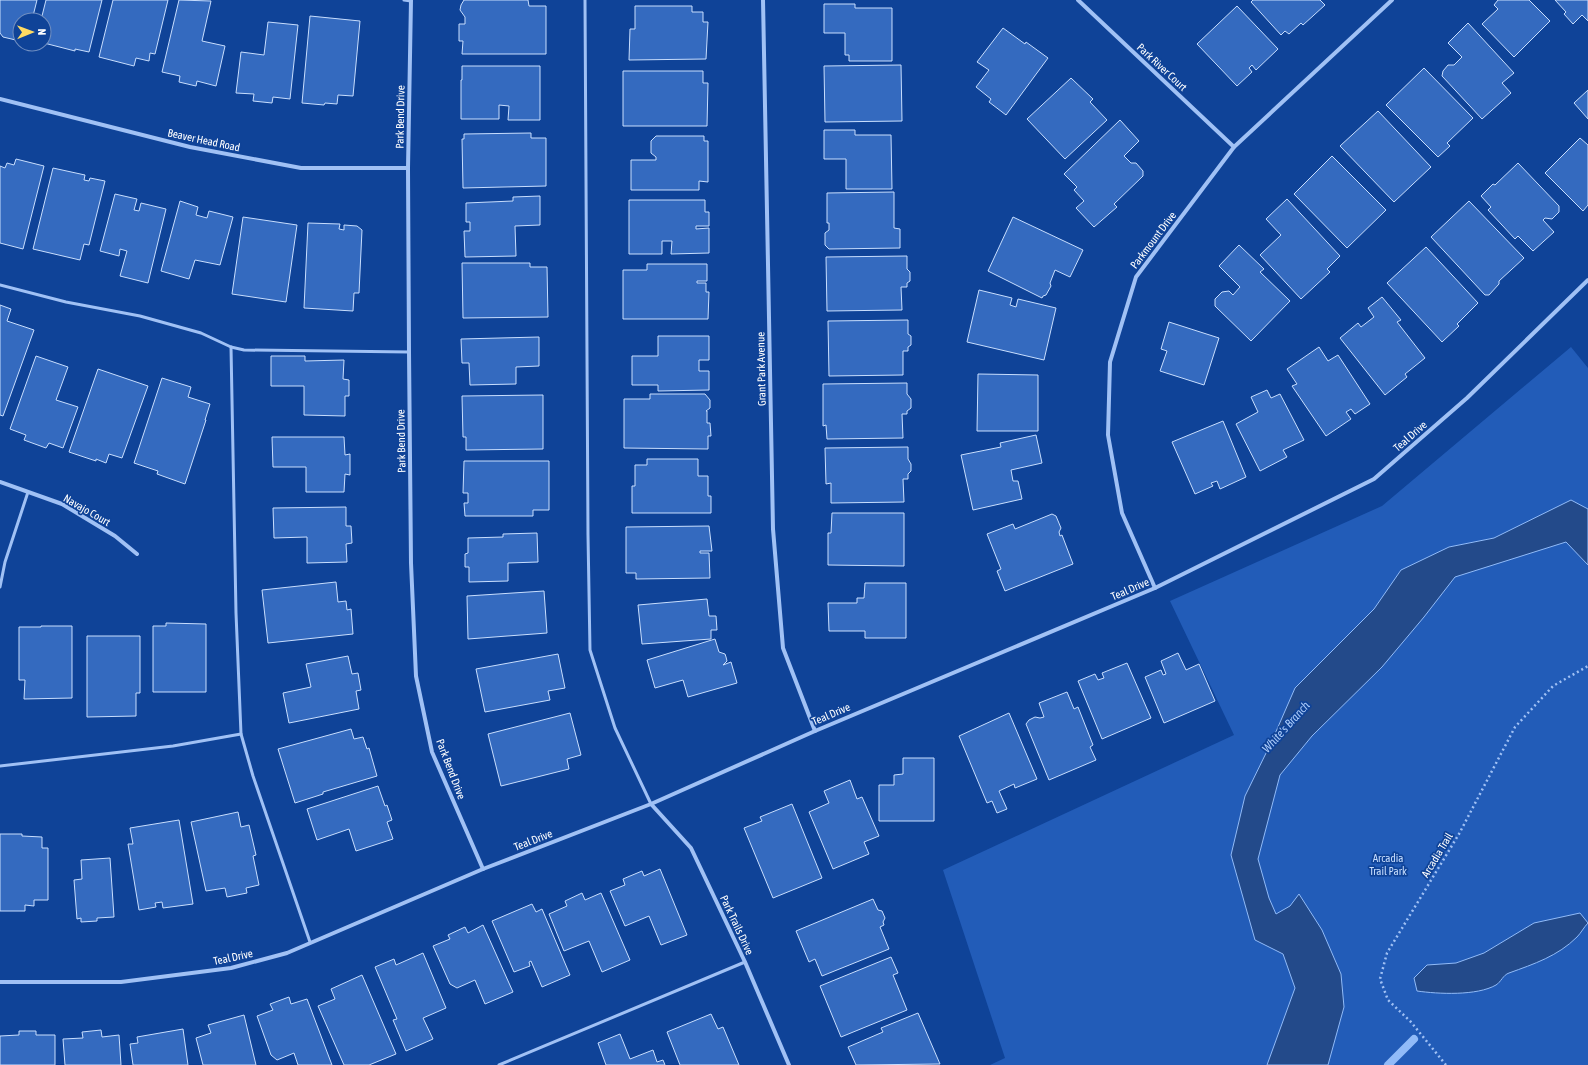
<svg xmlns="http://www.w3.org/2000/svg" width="1588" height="1065" viewBox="0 0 1588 1065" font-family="'Asap Condensed',sans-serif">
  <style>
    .green { fill: #225cb8 }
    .water { fill: #234a8a; stroke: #91bbf8 }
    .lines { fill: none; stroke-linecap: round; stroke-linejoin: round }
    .stream { stroke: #91bbf8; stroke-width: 8 }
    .building { fill: #346abf; stroke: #c8defe }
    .path { stroke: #a0c1f5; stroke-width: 2.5; stroke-dasharray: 2 3; stroke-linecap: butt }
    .service { stroke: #a0c1f5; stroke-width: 3 }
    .minor { stroke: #a0c1f5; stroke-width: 4 }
    .labels { text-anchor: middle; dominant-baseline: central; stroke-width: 3.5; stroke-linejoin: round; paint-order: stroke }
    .street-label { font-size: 11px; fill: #fff; stroke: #0f4398 }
    .park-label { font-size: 11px; fill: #c8defe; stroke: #0f4398 }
    .water-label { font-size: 12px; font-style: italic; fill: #acccfb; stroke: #0f4398 }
  </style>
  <rect width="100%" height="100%" fill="#0f4398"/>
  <!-- green -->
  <polygon class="green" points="1571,347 1588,368 1588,1065 990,1065 1005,1058 943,870 1234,735 1170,601 1382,506"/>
  <!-- water -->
  <g class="water">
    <polygon points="1571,500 1588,509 1588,565 1566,542 1455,577 1424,617 1382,667 1312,736 1280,775 1258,859 1269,898 1276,914 1290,906 1299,894 1322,930 1341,974 1344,1007 1328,1065 1267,1065 1295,988 1283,954 1255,940 1231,855 1245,796 1271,743 1295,688 1374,609 1401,570 1449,547 1494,538"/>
    <path d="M1580 913 1588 923C1584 927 1581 933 1577 937 1558 956 1534 964 1509 973 1503 975 1501 982 1496 985 1477 996 1438 994 1417 991L1414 978 1427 965 1456 963 1484 953 1534 923Z"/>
  </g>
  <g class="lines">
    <!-- stream -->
    <polyline class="stream" points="1388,1065 1414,1039"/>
  </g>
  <!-- building -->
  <g class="building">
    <polygon points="0,0 37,0 32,20 20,20 20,41 3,37 0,33"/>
    <polygon points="46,0 102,0 89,52 75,49 75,51 44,43 44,20 41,20"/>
    <polygon points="113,0 168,0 155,54 150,53 149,61 136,58 134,66 99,57"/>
    <polygon points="179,0 211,1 202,41 225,46 216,86 197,81 196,86 179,82 180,76 162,72"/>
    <polygon points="464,0 528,0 529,6 546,6 546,54 462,54 463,41 459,41 459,24 465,24 465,17 460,10 461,5"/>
    <polygon points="1253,0 1320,0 1325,5 1303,25 1301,23 1289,34 1285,31 1281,35 1251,2"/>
    <polygon points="1498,0 1529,0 1550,21 1514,57 1482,24 1498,9 1494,5"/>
    <polygon points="1555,0 1588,0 1588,21 1582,15 1573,24 1564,14 1566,12"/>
    <polygon points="824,4 855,4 855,8 892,8 892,61 849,61 849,55 845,55 845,33 824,33"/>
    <polygon points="635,6 692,6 692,12 703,12 703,22 708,22 706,59 629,60 630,29 635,29"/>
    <polygon points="1237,6 1278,49 1256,70 1252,65 1249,68 1252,72 1237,86 1197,44"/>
    <polygon points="310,16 360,21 353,96 338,95 337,104 325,103 324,105 302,103"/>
    <polygon points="268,22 298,25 290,99 273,97 272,103 253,101 254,94 236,93 241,52 264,55"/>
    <polygon points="1468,23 1514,73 1502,83 1511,93 1482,119 1442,76 1443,71 1448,65 1454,65 1462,57 1448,43"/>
    <polygon points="1003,28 1025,44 1026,42 1048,58 1006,115 989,102 991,99 976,87 989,70 977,62"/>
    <polygon points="901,65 902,121 825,122 824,66"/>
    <polygon points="462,66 540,66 540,120 508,120 509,106 499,105 499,119 461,119 461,80 462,80"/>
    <polygon points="1424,68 1473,118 1447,143 1450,146 1438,157 1386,105"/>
    <polygon points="623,71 703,71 703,83 708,83 707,126 623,126"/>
    <polygon points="1071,78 1093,99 1090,102 1107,120 1065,159 1027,119"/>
    <polygon points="1588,90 1588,119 1574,103"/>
    <polygon points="1378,111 1431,167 1394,202 1340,146"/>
    <polygon points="1120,120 1139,141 1124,156 1131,163 1136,163 1143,171 1143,176 1114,204 1117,207 1094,227 1076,208 1084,201 1074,190 1077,187 1064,174"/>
    <polygon points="824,130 855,130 855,135 891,135 892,189 846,189 846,159 824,159"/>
    <polygon points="531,133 531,138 546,138 546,186 463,188 462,139 464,139 464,134"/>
    <polygon points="656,136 704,136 704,141 708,141 708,182 699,181 699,190 631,190 631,160 656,160 656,157 651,153 651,141"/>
    <polygon points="1580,138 1588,145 1588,205 1583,211 1545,173"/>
    <polygon points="1332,156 1386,210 1347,248 1294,194"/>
    <polygon points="16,159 44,166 23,249 0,243 0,166 5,168 7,163 14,165"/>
    <polygon points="1518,163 1559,206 1559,212 1552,219 1545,218 1543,220 1554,232 1533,251 1518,236 1515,239 1488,210 1491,207 1481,196 1493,184 1495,185"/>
    <polygon points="53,168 85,175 84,180 89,181 90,178 105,181 89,245 84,244 80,260 33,249"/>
    <polygon points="894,192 894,228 900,229 900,248 829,249 825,245 825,233 829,230 829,223 827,223 827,193"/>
    <polygon points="115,194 137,199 134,210 139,211 141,203 166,209 148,283 120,276 127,251 120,249 119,256 100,251"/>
    <polygon points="540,196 540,225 515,226 516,256 465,257 464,231 470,231 470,222 466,222 466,203 513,201 513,197"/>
    <polygon points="1287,199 1340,256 1327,269 1330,272 1301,299 1260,255 1281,235 1266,219"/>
    <polygon points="629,200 705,200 705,212 709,212 709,226 696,226 696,229 709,228 709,253 671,254 672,241 662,241 662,254 629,254"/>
    <polygon points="180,201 198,207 196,215 207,218 209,211 233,217 220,265 195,260 189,279 161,271"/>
    <polygon points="1469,201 1524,258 1499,281 1499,284 1489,295 1485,295 1431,237"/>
    <polygon points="243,217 297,225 286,302 232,294"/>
    <polygon points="1013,217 1083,250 1070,277 1055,270 1050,283 1051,286 1046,295 1043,296 1042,298 988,271"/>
    <polygon points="308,223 340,224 339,229 344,230 344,225 357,226 362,230 359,293 354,293 353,311 304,308"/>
    <polygon points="1239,245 1264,269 1260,272 1290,301 1251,341 1215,306 1215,299 1222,292 1229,291 1233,295 1240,287 1219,266"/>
    <polygon points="1426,247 1478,303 1457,324 1459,326 1442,342 1387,283"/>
    <polygon points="907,256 907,269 910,272 910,281 907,283 907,287 901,287 902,310 827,311 826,257"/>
    <polygon points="462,263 530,263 530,267 547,267 548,317 463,318"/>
    <polygon points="647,264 707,264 707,281 697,281 697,283 706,283 706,292 709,292 708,319 623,319 623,270 647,270"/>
    <polygon points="979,290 1012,298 1010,305 1016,307 1018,299 1056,308 1044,360 967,342"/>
    <polygon points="1382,297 1401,320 1397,322 1425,358 1405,374 1407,377 1385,395 1340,338 1358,323 1361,327 1374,317 1368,308"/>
    <polygon points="0,305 11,309 7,321 34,330 3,416 0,415"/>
    <polygon points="908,320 908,334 911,336 911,345 908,347 908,351 903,351 903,375 829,376 828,321"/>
    <polygon points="1169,322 1219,338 1204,385 1160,371 1167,351 1161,349"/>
    <polygon points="658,336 709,336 709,360 699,360 699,371 709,371 709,390 658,391 658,385 632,385 632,356 658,356"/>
    <polygon points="539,337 539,366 516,367 516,384 470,385 469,363 462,363 461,339"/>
    <polygon points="1319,347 1328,361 1338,355 1370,404 1355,414 1351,409 1346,412 1351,419 1326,436 1292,386 1297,384 1287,369"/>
    <polygon points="36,356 68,367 56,400 78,407 63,448 49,443 46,448 24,440 26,435 10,429"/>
    <polygon points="271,356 305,356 305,361 344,360 343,379 349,380 349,396 345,396 345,416 304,415 304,386 271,386"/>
    <polygon points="98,369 148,386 122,458 109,454 106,463 96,459 96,461 69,452"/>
    <polygon points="978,374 1038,375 1038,431 977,431"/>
    <polygon points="162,378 191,387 188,397 210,404 205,420 206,420 185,484 157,474 158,471 134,463"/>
    <polygon points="907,383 907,394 911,399 911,408 907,411 907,414 902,414 903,438 827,439 826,425 823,426 823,384"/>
    <polygon points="1267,390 1271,398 1280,394 1304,440 1283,450 1287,457 1260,471 1236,424 1258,412 1251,397"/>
    <polygon points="650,394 705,394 710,400 710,408 706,411 707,411 707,423 710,423 711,436 708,436 708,449 624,448 624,399 650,399"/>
    <polygon points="543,395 543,449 466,450 466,437 463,437 462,396"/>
    <polygon points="1223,421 1246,477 1220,489 1217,481 1211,483 1213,486 1195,494 1172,442"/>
    <polygon points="1036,435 1042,463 1011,470 1013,481 1018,481 1022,499 973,510 961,455 1001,447 1000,443"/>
    <polygon points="272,437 344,437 345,455 350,454 350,475 345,474 344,492 306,492 306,467 273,467"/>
    <polygon points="908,447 908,459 911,464 911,471 908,474 908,479 903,479 904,502 831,503 831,483 826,484 825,448"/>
    <polygon points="647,459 698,459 698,476 708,476 708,496 711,496 711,513 632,513 632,486 635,486 635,465 647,465"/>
    <polygon points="464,461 549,461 549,510 533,510 533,516 465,516 464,503 468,503 468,493 463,493"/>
    <polygon points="346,507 346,526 351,526 352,543 346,544 347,562 307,563 307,537 274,538 273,508"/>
    <polygon points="832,513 904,513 904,566 828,565 828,533 831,533"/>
    <polygon points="1052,514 1056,516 1061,528 1059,532 1060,536 1062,535 1073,564 1005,591 997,571 1001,569 987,534 1013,524 1015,529"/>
    <polygon points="709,526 712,551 700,551 700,553 709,553 710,578 636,579 636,573 626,573 626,527"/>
    <polygon points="537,533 538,562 508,563 508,581 469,582 469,567 465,567 465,554 468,553 468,538 503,537 503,534"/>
    <polygon points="336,582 338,602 346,601 347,610 351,609 353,634 268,643 262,590"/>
    <polygon points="865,583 906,583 906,638 865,638 865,631 829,631 828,603 857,603 857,598 864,598"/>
    <polygon points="544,591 547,633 468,639 467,596"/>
    <polygon points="707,599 709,616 716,616 717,630 711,630 711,639 642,644 638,605"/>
    <polygon points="166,623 206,624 206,692 153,692 153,626 166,626"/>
    <polygon points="41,626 72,626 72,698 24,699 25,680 19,680 19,627 41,627"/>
    <polygon points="87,636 140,636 140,693 136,693 136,716 87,717"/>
    <polygon points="715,639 719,652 725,654 726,657 727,661 723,665 731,662 737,683 688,697 683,680 655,688 647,660"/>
    <polygon points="1178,653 1186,670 1199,664 1215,701 1164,723 1145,677 1161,670 1163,675 1166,674 1161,661"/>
    <polygon points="558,654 565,688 548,691 550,700 485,712 476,669"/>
    <polygon points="348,656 352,674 358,673 361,690 356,691 359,709 289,723 283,693 311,687 306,664"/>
    <polygon points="1127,663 1151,718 1102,739 1078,681 1095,674 1098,680 1104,678 1102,673"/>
    <polygon points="1067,692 1074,709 1078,707 1093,745 1090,747 1096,760 1049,780 1026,724 1029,720 1035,717 1040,718 1044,717 1039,703"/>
    <polygon points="570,713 581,755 567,759 569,769 501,786 488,734"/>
    <polygon points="1009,713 1037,779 1015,788 1014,784 999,791 1007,809 997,813 992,801 987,803 959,736"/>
    <polygon points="351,729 354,739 363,737 367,749 369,748 377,776 323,792 323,794 295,803 278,749"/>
    <polygon points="903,758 934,758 934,821 879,821 879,785 894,785 894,775 903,774"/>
    <polygon points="850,780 857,799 862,797 879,836 864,842 869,854 833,869 809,812 829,803 824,791"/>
    <polygon points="378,786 385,806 387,805 392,820 387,822 393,839 356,851 349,829 317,840 307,809"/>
    <polygon points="792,804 822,878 773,898 744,828 762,821 760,817"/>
    <polygon points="238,812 241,827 249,825 256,855 253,856 259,885 246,888 247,893 227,897 225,888 206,891 191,822"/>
    <polygon points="179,820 193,904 163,908 162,902 155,903 156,907 139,910 128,844 133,844 130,828"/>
    <polygon points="0,834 22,834 22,836 42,837 42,848 48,848 48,900 34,900 34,906 25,905 25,911 0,911"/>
    <polygon points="110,858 114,917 97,918 97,921 81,922 81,918 77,919 74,880 82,879 81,860"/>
    <polygon points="660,869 687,935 661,945 649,916 625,926 610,891 625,885 623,879 642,871 644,876"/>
    <polygon points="582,893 585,900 601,893 630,960 602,972 589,941 564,951 549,914 567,906 565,901"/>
    <polygon points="873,899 878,910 882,911 885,918 883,922 884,925 880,927 889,949 822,976 815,959 809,962 796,931"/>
    <polygon points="532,904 536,912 542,909 570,975 542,987 531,961 529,962 530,966 514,972 492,921"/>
    <polygon points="483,925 513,992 485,1004 475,980 457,988 450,984 433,946 450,939 448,935 465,927 468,933"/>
    <polygon points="423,953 446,1008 423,1018 433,1039 406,1051 393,1020 397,1019 375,967 394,959 396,965"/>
    <polygon points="891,957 898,973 893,975 907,1010 841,1037 820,986"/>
    <polygon points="362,975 396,1054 369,1065 344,1065 318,1006 335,999 331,989"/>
    <polygon points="289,997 291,1004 307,999 332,1065 298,1065 294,1053 277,1060 271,1055 257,1016 273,1010 270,1004"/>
    <polygon points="918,1013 940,1064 856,1065 848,1047 883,1032 881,1028"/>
    <polygon points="711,1014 718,1029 723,1027 739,1065 680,1065 667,1032"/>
    <polygon points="244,1015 256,1065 203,1065 196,1038 211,1033 208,1025"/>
    <polygon points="183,1029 188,1065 133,1065 130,1044 138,1043 137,1037"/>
    <polygon points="101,1030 102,1037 119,1035 121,1065 65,1065 63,1039 83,1038 82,1032"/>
    <polygon points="19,1031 36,1031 36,1035 55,1035 55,1065 0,1065 0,1036 19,1035"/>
    <polygon points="620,1034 630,1059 653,1050 657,1062 663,1060 665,1065 606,1065 598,1043"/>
  </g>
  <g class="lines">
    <!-- path -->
    <polyline class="path" points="1446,1065 1411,1022 1388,1000 1380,979 1387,953 1459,834 1515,727 1553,686 1588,666"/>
    <!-- service -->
    <g class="service">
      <polyline points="404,0 411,1"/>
      <polyline points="585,0 588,535 590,650 615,728 651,804"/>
      <polyline points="0,285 66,302 140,316 201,333 231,347 244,350 409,352"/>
      <polyline points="0,587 5,562 28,492"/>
      <polyline points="241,734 253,776 310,942"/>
      <polyline points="0,766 173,746 241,734 236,613 231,347"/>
      <polyline points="499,1065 745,962"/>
    </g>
    <!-- minor -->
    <g class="minor">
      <polyline points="411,0 408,168 409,352 411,563 416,676 432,752 483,869"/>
      <polyline points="763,0 773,529 783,648 815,731"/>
      <polyline points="1078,0 1234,147"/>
      <polyline points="0,99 190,147 301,168 408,168"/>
      <polyline points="0,482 62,504 115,536 137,554"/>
      <polyline points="1155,588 1122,513 1108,435 1110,362 1136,277 1234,147 1392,0"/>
      <polyline points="651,804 691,848 745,962 789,1065"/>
      <polyline points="0,982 121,982 231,968 287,953 483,869 651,804 815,731 1155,588 1374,479 1467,398 1588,280"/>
    </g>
  </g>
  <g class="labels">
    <!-- street labels -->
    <g class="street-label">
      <text transform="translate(1162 67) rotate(43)">Park River Court</text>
      <text transform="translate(400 117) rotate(-89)">Park Bend Drive</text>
      <text transform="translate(204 140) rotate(12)">Beaver Head Road</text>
      <text transform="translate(1153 240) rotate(-53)">Parkmount Drive</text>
      <text transform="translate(761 369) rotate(-91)">Grant Park Avenue</text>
      <text transform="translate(1410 436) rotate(-41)">Teal Drive</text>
      <text transform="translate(401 441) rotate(-91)">Park Bend Drive</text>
      <text transform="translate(87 510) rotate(30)">Navajo Court</text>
      <text transform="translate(1130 589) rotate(-23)">Teal Drive</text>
      <text transform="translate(831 714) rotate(-23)">Teal Drive</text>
      <text transform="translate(451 769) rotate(69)">Park Bend Drive</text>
      <text transform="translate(533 840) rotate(-21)">Teal Drive</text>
      <text transform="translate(1437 855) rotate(-59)">Arcadia Trail</text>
      <text transform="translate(737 925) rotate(65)">Park Trails Drive</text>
      <text transform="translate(233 957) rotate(-12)">Teal Drive</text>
    </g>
    <!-- park labels -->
    <g class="park-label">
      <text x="1388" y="858">Arcadia<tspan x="1388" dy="13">Trail Park</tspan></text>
    </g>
    <!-- water labels -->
    <g class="water-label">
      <text transform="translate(1286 727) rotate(-48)">White's Branch</text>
    </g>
  </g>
  <!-- north arrow -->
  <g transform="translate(32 32) rotate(89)"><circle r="19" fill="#0f4398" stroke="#6f8ec1"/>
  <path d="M0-3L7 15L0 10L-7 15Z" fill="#ffdb63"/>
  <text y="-6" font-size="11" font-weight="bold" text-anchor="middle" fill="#ffffff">N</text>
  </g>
</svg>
